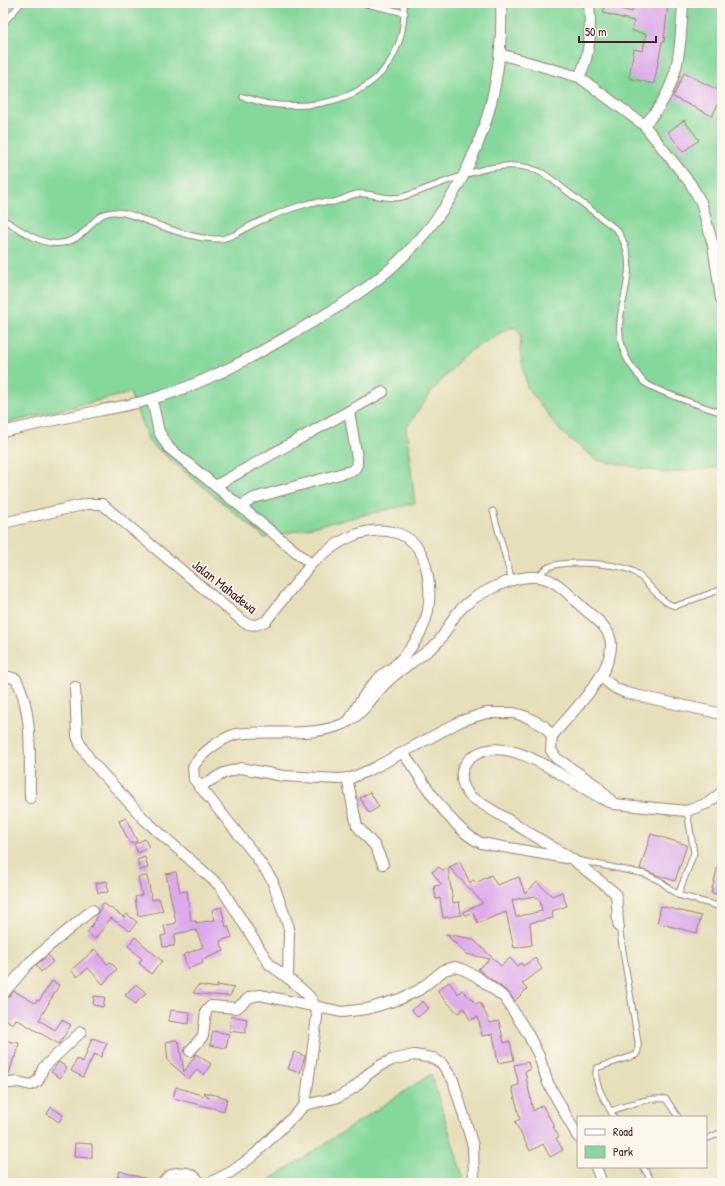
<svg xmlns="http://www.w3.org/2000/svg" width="725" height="1186" viewBox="0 0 725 1186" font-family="'Patrick Hand',sans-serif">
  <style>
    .green { fill: #84d89b; stroke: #677c63 }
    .building { fill: #dca9ea; fill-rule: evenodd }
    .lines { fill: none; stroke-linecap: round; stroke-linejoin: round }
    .service-casing { stroke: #987f72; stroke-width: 7 }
    .minor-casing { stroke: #987f72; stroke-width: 12 }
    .service { stroke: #fff; stroke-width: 5 }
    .minor { stroke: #fff; stroke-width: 10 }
    .labels { text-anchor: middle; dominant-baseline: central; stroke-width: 3.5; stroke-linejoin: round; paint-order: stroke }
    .street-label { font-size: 14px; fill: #4a1f2b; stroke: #fbf7ec }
  </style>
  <rect width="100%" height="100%" fill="#fbf7ec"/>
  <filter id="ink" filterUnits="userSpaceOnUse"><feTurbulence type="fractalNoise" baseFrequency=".025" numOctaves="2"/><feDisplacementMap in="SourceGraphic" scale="8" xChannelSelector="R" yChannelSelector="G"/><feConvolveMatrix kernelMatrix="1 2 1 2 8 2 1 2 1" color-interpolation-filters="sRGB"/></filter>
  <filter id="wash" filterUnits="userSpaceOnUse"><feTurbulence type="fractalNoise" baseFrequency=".012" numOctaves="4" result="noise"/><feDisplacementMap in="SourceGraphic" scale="16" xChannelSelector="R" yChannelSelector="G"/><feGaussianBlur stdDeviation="0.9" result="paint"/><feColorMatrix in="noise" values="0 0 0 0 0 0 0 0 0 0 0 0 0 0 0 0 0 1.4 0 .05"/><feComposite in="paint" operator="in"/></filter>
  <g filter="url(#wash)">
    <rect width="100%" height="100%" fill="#e6dfba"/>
    <!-- green -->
    <g class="green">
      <polygon points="3,3 722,3 722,467 667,473 597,460 561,432 527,387 520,351 521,335 517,328 508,328 465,354 433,390 406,428 415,503 265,538 149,442 130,393 3,424"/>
      <polygon points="431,1074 465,1183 265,1183"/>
    </g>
    <g id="blocks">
      <!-- building -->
      <g class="building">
        <polygon points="634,3 668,3 664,42 662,42 654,84 629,78 634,49 643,51 646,34 632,31 634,21 603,13 605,5 632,12"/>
        <polygon points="684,73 722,92 722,97 712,116 673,97"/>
        <polygon points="684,120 699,140 683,152 668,132"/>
        <polygon points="370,792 379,807 369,813 360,798"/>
        <polygon points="126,818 137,841 130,844 119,821"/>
        <polygon points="651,834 687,845 675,881 640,869"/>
        <polygon points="145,839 149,847 138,853 134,844"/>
        <polygon points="145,857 148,868 140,870 137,860"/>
        <path d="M460 862 470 883 473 880 476 883 491 875 497 885 519 877 525 894 537 882 552 896 562 892 567 906 552 911 553 918 530 923 532 945 514 948 506 912 478 923 473 913 464 915 463 912 483 903 449 867ZM535 896 540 901 542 911 516 917 512 900Z"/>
        <polygon points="719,862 722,862 722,895 711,893"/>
        <polygon points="439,867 442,870 448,868 453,903 459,902 461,915 443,918 440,898 436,899 434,886 442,885 432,872"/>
        <polygon points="176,872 180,892 187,891 191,921 196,921 196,923 215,920 212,910 221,907 226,927 228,926 232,937 220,941 224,951 202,960 203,963 188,969 183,955 203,947 196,930 175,934 174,946 163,947 161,936 166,935 164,926 176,923 166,874"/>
        <polygon points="147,876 152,900 159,898 163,911 138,916 135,897 142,895 138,877"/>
        <polygon points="107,881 108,892 98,893 96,883"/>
        <polygon points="103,903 124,917 127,914 137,922 130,931 111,918 95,939 87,933 98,916 97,915"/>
        <polygon points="661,906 701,916 697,933 657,923"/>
        <polygon points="446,934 473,939 501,966 510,958 517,966 521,963 523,966 535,958 542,969 522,984 527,989 515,1001 509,993 478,969 490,959 466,954"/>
        <polygon points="135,937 162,961 151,974 139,963 142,959 128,946"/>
        <polygon points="95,949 107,964 110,962 117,969 103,984 88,968 77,977 71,970"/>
        <polygon points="48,955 53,962 41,972 36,965"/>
        <polygon points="52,981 59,985 39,1020 55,1030 62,1020 71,1025 59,1044 16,1019 13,1024 3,1018 3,1000 8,998 14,991 35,1003 37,1000 39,1001"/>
        <polygon points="449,982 458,994 462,990 476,1004 480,1002 490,1023 499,1021 504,1043 510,1041 514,1060 498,1063 493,1034 482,1036 478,1017 470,1020 464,1008 458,1013 445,1000 437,991"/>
        <polygon points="136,984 146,993 135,1004 125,995"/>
        <polygon points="198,985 217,988 217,985 234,988 230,996 209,995 193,993"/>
        <polygon points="94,996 105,997 103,1007 93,1005"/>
        <polygon points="423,1001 429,1008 418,1017 412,1010"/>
        <polygon points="171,1010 190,1012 189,1024 169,1021"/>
        <polygon points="231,1016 247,1019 245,1033 229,1031"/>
        <polygon points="213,1031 229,1034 226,1048 210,1045"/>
        <polygon points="92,1038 107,1043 101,1057 94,1054 83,1077 71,1071 77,1059 83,1062"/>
        <polygon points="3,1040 19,1043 16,1057 14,1057 8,1077 3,1077"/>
        <polygon points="176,1040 179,1043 184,1072 196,1054 211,1064 204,1075 197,1070 189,1079 168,1061 166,1042"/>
        <polygon points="294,1052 305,1056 300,1073 288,1069"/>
        <polygon points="59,1062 67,1068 60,1078 51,1072"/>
        <polygon points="528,1062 530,1070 525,1071 533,1111 542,1105 555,1127 553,1127 559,1137 556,1138 563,1150 550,1157 543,1144 530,1151 515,1122 520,1119 512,1087 519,1085 514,1065"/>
        <polygon points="176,1087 210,1098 203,1092 227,1098 224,1111 173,1098"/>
        <polygon points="51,1107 63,1115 59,1122 47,1114"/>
        <polygon points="75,1143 92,1144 92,1158 74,1157"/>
        <polygon points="120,1171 152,1181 152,1183 115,1183"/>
      </g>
    </g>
  </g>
  <g filter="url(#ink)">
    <use href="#blocks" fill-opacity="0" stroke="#987f72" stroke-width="1"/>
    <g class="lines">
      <defs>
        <g id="service">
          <polyline points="362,3 405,13"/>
          <polyline points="3,24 21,3"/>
          <path d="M243 97C252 99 261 103 270 104 340 113 407 83 404 3"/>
          <path d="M3 219C32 237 59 259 88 228 95 220 101 213 113 212 125 211 136 217 147 221 169 229 194 239 217 239 232 239 243 229 256 223 273 215 292 208 310 203 318 201 326 203 334 202 342 200 349 195 357 194 372 192 386 201 402 197 445 185 503 149 546 175L617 230C650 277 599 315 630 364 635 370 639 378 645 383 662 394 702 406 722 413"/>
          <polyline points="493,511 512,581"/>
          <path d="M538 577C541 573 544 569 549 567 564 560 619 563 634 572 647 579 661 605 676 606L722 589"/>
          <polyline points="687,811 694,853 678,895 722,907"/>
          <polyline points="577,860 645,874 660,881 678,895"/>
          <path d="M611 1111C629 1105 647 1097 666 1099L678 1117"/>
          <path d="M614 1117C608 1106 591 1080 597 1068L636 1055 638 1051V1042L619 927"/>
          <polyline points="706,1139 720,1133 722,1134"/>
          <polyline points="643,1167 653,1183"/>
        </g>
        <g id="minor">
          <polyline points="500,54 579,77 644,125 690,183 701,202 713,245 721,299"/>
          <path d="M579 77C591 54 591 29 589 3"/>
          <path d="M644 125C680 89 680 50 683 3"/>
          <path d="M3 432C36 424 69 417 102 410 119 407 136 404 152 399 201 385 247 360 290 335 325 315 360 295 390 269 467 201 505 105 501 3"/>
          <polyline points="215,486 383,392"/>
          <polyline points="241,506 254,498 354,470 357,465 357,458 349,411"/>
          <path d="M3 523 87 504H102L245 623C253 626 258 625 266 621L311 564 169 448 159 432 152 400"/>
          <path d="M311 564C334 544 360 525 393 532 411 536 422 549 426 567 436 609 424 639 392 668 388 671 384 673 380 677 367 689 358 704 350 719"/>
          <path d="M3 675 16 679C34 711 29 762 30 798"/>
          <polyline points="601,677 615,688 626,693 722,714"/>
          <polyline points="75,687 77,736 81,746 91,761 145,820 220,886 270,965 288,978"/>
          <path d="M403 753C423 780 450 829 481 843L566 858"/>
          <polyline points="347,778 357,826 375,846 383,864"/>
          <polyline points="199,787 224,773 241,768 283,776 339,779 351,778 374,768 461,721 486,713 514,713 527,717 544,726 552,736"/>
          <path d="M609 802C574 787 512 731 475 755 469 759 463 764 462 772 461 781 464 790 471 797L572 859 615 893C619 904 616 916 619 927"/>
          <polyline points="3,994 30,962 92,910"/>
          <polyline points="190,1051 203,1036 206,1011 211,1006 237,1008 250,997 260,995 342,1012 367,1009 400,999 419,990 444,970 455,967 462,969 476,976 505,998 528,1034 539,1056 548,1083 578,1137"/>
          <polyline points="3,1084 18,1082 31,1085 38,1081 43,1068 81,1032"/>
          <path d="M305 1105 317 1017C316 997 302 990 288 978L289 928 272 880 255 855 194 779 193 767C202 752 219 740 236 734 270 729 318 739 349 721 366 711 373 695 387 682 401 668 420 658 435 645 445 636 449 623 457 613 473 594 513 575 538 577 557 579 569 595 582 607 591 615 605 624 609 635 622 665 570 714 552 736L551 750 556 758 597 786 614 804 687 811 708 803 722 792"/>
          <polyline points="596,1167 602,1183"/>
          <path d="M163 1183C172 1169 191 1169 200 1183"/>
          <polyline points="209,1183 231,1172 253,1156 305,1105 339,1097 355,1087 368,1074 381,1065 392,1060 414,1055 433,1058 442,1064 453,1080 473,1146 474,1183"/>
        </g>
      </defs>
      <!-- service casing -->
      <use href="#service" class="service-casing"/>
      <!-- minor casing -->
      <use href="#minor" class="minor-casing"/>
      <!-- service -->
      <use href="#service" class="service"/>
      <!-- minor -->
      <use href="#minor" class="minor"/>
    </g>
  </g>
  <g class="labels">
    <!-- street labels -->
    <g class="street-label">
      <text transform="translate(225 586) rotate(38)">Jalan Mahadewa</text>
    </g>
  </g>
  <!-- margin -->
  <rect width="725" height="1186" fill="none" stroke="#fbf7ec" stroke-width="16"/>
  <!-- legend -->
  <rect x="577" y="1116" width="130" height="52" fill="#fbf7ec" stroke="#b4a19f"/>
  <rect x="585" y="1129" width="20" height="6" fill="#ffffff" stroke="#b4a19f"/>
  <text x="613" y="1136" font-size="12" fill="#4a1f2b">Road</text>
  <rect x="585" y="1146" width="20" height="12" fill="#84d89b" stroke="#b4a19f"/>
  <text x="613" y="1156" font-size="12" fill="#4a1f2b">Park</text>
  <!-- scale -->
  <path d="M579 36v6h77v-6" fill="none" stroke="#4a1f2b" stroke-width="2"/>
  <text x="585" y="36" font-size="12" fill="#4a1f2b" stroke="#fbf7ec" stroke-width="3" paint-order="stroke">50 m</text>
</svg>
